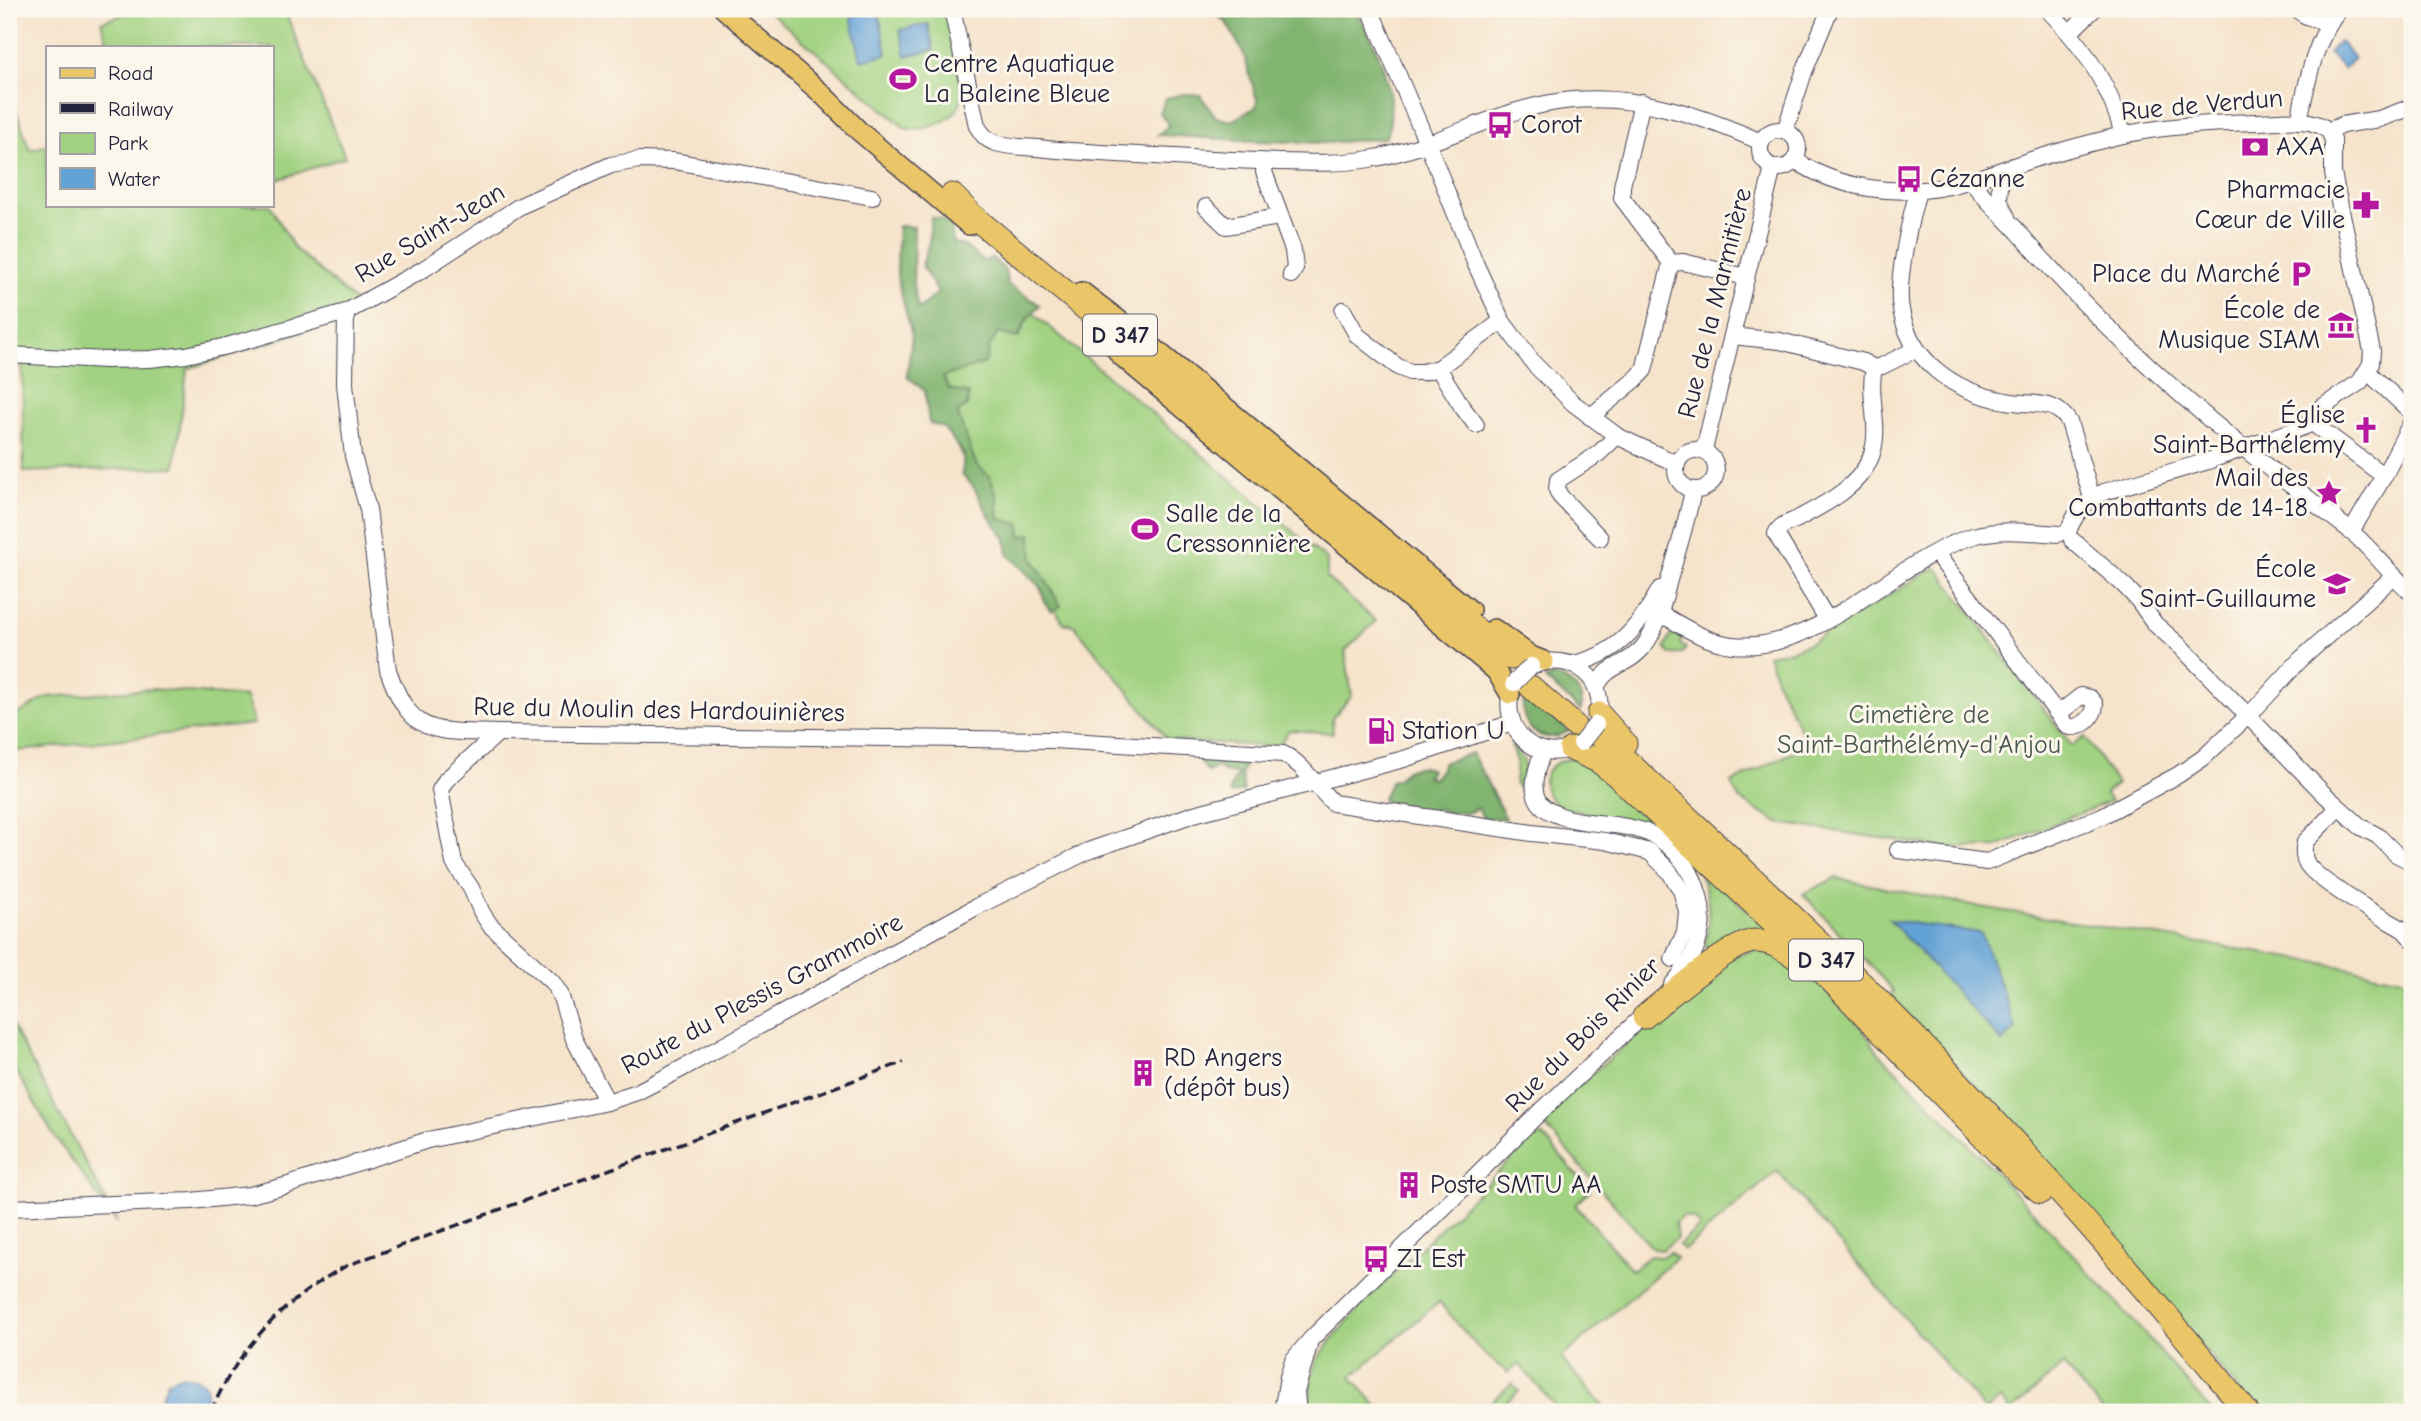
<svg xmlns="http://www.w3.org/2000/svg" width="2421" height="1421" viewBox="0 0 2421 1421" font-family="'Comic Neue',sans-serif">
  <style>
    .green { fill: #a1d281; stroke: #627a5e; stroke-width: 2 }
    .forest { fill: #80b46f; stroke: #516b55; stroke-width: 2 }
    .water { fill: #63a2d5; stroke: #426288; stroke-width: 2 }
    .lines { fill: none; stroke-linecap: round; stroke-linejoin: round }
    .minor-casing { stroke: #423f51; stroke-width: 18 }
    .major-casing { stroke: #423f51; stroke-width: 22 }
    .highway-casing { stroke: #423f51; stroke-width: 25 }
    .minor { stroke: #fff; stroke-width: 16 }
    .major { stroke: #ebc669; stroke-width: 19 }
    .highway { stroke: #ebc669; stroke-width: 23 }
    .rail { stroke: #22223b; stroke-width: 3.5; stroke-dasharray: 10 5; stroke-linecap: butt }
    .minor-bridge-casing { stroke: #423f51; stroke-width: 18; stroke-linecap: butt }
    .minor-bridge { stroke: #fff; stroke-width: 16 }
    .labels { text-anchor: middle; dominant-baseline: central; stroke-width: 6; stroke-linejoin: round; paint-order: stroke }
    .shield { fill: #fbf7ec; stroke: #636270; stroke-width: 2 }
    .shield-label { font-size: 24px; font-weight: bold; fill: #22223b }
    .poi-label { font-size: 26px; fill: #22223b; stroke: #fbf7ec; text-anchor: start }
    .street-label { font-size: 26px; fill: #22223b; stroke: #fbf7ec }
    .park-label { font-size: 26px; fill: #485750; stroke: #fbf7ec }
  </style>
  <rect width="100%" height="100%" fill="#fbf7ec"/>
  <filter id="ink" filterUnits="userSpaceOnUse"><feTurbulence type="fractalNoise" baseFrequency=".0143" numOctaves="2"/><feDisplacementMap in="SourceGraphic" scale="14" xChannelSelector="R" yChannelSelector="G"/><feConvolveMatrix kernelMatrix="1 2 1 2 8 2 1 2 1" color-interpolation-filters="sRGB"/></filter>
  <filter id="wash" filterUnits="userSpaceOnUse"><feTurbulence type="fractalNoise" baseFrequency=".00686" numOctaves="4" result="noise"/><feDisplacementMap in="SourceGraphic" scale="28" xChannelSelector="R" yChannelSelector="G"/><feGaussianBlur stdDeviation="1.57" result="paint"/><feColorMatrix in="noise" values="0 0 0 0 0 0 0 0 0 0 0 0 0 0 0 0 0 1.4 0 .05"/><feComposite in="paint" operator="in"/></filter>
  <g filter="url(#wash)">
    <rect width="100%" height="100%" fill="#f6e3cb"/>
    <!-- green -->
    <g class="green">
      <polygon points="140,9 284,9 345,157 271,182 271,47 109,47 101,22"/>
      <path d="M766 9H945L962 90C962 98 961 105 956 111 947 123 919 133 905 128Z"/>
      <polygon points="9,90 30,150 47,145 47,205 270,205 294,248 366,311 187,369 175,467 24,472 22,360 9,359"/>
      <polygon points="1033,313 1327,560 1327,578 1376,621 1345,651 1352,696 1332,718 1333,733 1289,730 1278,747 1168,740 1074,625 1064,623 1031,574 1011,548 918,373"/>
      <polygon points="1936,567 2072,746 2085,737 2117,784 2105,793 2111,801 1997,847 1949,848 1778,823 1739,799 1731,783 1808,745 1778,684 1768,655 1793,650 1809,643"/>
      <path d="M1674 630 1680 633 1681 645 1686 648C1683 654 1677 655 1670 654L1665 647Z"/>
      <polygon points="151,689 246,697 254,724 9,752 9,719 47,697"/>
      <path d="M1511 745C1532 763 1522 771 1526 795L1515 784 1517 761Z"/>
      <path d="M1574 757 1582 758 1661 832 1564 808C1544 802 1535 774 1557 763 1562 760 1569 759 1574 757Z"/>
      <path d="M1695 864 1779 938 1711 952 1705 944C1712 916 1709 889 1695 864Z"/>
      <polygon points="1835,878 1981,907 2322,963 2412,981 2412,1412 2258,1412 2022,1136 1890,995 1894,991 1803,894"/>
      <path d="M1762 947 1799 967 1829 993 1862 1028 1877 1051C1993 1168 2106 1286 2212 1412H2104L2063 1365 2011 1411 2000 1399 1986 1411 1777 1171 1684 1250 1679 1245 1700 1226 1694 1219 1683 1216 1675 1223 1677 1238 1662 1250 1653 1249 1547 1128 1544 1118 1550 1110 1724 960Z"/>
      <polygon points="9,1020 107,1203 117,1223 54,1136 9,1059"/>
      <polygon points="1543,1136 1590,1190 1575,1205 1632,1270 1650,1256 1661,1257 1670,1252 1676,1258 1561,1358 1608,1412 1560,1412 1519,1364 1508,1373 1481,1351 1439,1302 1351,1377 1382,1412 1309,1412 1311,1377 1317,1360 1337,1333 1368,1299 1534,1137"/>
      <polygon points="1512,1383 1519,1391 1493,1412 1480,1412"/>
    </g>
    <!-- forest -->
    <g class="forest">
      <path d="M1209 9H1353C1376 36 1402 104 1385 138L1328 143 1255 141 1158 135 1169 125 1160 113 1166 98 1184 94 1200 95 1216 117 1231 121 1256 107 1257 100 1243 52 1226 22Z"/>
      <polygon points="931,217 951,221 953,243 966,247 983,261 992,258 1005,270 1007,284 1040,305 1027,319 1018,338 998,333 990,346 985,363 943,377 949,389 969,394 967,406 957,413 976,464 990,477 997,496 999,519 1020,524 1021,537 1031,534 1033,559 1061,606 1052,611 1044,602 1042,589 1008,554 1006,539 990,517 973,486 962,475 964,454 943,427 929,423 925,391 907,376 912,336 897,277 898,226 914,227 913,285 918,309 938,293 922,266 929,242"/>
      <path d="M1552 676C1569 678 1586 692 1581 711L1545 679Z"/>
      <path d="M1526 694 1569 731C1564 733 1558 737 1553 737 1529 738 1517 714 1526 694Z"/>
      <polygon points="1208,753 1217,756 1218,764 1221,764 1221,757 1226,756 1245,761 1241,775 1244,791 1230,794 1231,786 1238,774 1228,773 1217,767 1208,772 1200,762"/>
      <path d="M1472 753 1506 819 1483 818 1478 808 1467 813H1450L1439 809 1424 812 1407 805 1400 807 1382 800 1391 781 1398 779C1404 768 1421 763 1431 770L1427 777 1433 779 1440 770 1443 763Z"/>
    </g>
    <!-- water -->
    <g class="water">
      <polygon points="878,10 887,54 861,60 851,16"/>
      <polygon points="928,24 934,50 906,56 900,30"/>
      <polygon points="2339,41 2354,58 2344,69 2328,53"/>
      <polygon points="1890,920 1981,933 2016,1029 2002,1042"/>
      <path d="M183 1375C211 1380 210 1387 202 1412H155L168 1381Z"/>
    </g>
  </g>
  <g filter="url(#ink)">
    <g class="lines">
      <defs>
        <g id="minor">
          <path d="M952 9 977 126C982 134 986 140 996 143 1009 147 1024 147 1038 148 1071 152 1104 153 1138 155 1185 158 1233 160 1280 162 1310 163 1341 164 1370 159 1440 147 1501 106 1573 100 1641 95 1700 115 1761 142"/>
          <polyline points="1370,9 1430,150 1476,265 1502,321 1534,364 1573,403 1617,436 1677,464"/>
          <path d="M2047 9C2082 44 2111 86 2123 135"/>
          <path d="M2298 9C2303 18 2319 18 2328 24"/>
          <polyline points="2070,32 2094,9"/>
          <path d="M2299 121C2307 83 2314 39 2340 9"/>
          <circle cx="1779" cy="149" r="19"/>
          <polyline points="1785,131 1804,72 1830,9"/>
          <polyline points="2329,131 2342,125 2379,119 2412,107"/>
          <path d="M1795 160C1837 189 1899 197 1949 186 1977 180 2003 169 2031 160 2060 151 2089 143 2118 136 2161 126 2212 123 2256 122 2279 122 2310 115 2329 131"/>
          <polyline points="1266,162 1264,172 1293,250 1295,268 1291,275"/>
          <polyline points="2001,171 1999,200 2007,217"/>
          <path d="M1971 180C1985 201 2004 215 2021 235 2086 310 2162 381 2239 444 2275 474 2312 501 2348 529 2372 548 2389 574 2412 593"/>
          <path d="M1918 191C1910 218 1898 275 1900 302 1906 360 1954 392 2006 401 2030 406 2055 398 2069 422L2092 498"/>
          <polyline points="1206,207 1226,226 1280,217"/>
          <polyline points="1671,263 1683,262 1746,277"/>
          <polyline points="1343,310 1357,335 1398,367 1410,372 1423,372 1438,368 1502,321"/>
          <path d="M346 312 345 384 353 456 368 509 388 670C411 738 436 731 498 733L1053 740 1283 754C1304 764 1316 787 1333 803L1532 833 1605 841 1650 852 1669 871 1681 890 1687 911 1685 932 1673 959"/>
          <path d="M1732 336 1780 341 1863 362 1874 368C1867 399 1883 428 1870 459 1858 487 1827 503 1801 517 1792 523 1780 523 1776 534L1827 619"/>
          <polyline points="9,355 106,360 150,359 186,355 227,346 346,312 422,270 520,206 611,165 639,160 674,161 872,197"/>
          <polyline points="1438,368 1463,408 1476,425"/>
          <polyline points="1874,368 1882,366 1916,349"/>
          <polyline points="2368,372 2412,413"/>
          <polyline points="1590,417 1636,379 1644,370 1671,263 1622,198 1622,186 1642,102"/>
          <polyline points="2311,422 2384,476"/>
          <circle cx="1696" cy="470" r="20"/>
          <polyline points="1704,450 1773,168"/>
          <path d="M2069 529C2076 511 2087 500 2104 492L2208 461 2306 426 2321 408 2360 382 2371 364 2372 351 2333 174V140L2329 131"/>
          <polyline points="2351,532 2384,476 2412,421"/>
          <polyline points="1600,538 1560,496 1557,490 1558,480 1598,454 1617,436"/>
          <polyline points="2072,540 2124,585 2138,600 2155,624 2180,646 2324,794 2361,827 2378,836 2396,854 2412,862"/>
          <path d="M1938 552 1941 560 2067 726C2080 731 2095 717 2095 704L2090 698 2081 696 2058 714"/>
          <path d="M1659 613C1683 626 1705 642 1733 645 1820 654 1894 560 1973 536 2001 528 2029 532 2058 534"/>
          <path d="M1572 664C1616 656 1639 627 1660 589"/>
          <path d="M1532 666C1571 650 1610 679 1597 721"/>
          <path d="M1513 685C1497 727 1536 768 1577 745"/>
          <path d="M1596 688C1606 664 1629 666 1644 646 1658 627 1663 602 1669 580 1678 549 1687 521 1693 490"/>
          <polyline points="498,733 446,780 440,790 454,863 471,888 482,913 490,925 552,982 560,994 574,1039 607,1102"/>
          <path d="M1543 750C1538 766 1529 787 1539 802 1545 811 1557 815 1567 818 1589 824 1613 823 1636 829 1669 837 1691 865 1699 896 1708 930 1694 960 1672 985"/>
          <path d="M2338 808 2305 842C2303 850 2303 857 2307 864 2319 883 2382 917 2404 930L2412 939"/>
          <polyline points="1898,850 1987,862 2102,816 2178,775 2203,758 2253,711 2300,660 2393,577"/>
          <polyline points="9,1208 191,1201 250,1195 285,1186 428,1140 607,1102 637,1092 670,1075 976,907 1088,851 1194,814 1404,759 1512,723"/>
          <polyline points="1282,1412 1288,1377 1293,1360 1311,1339 1534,1118 1650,1009"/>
          <polyline points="1298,1412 1296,1392 1309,1345"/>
        </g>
        <g id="major">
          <polyline points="724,9 820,92 859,131 969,225"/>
          <polyline points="1082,292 1137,334 1470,610"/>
          <polyline points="1099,330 1108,337 1120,355 1496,671 1510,694"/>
          <polyline points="1494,629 1531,656 1544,661"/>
        </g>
        <g id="highway">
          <polyline points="952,195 974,217 1511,658"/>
          <polyline points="1531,687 1574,725"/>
          <polyline points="1599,714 1625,743"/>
          <path d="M1600 736C1715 843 1831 949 1940 1063 2047 1174 2149 1292 2247 1412"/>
          <polyline points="1571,749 1598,761 1616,775 1785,933 2020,1175 2041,1192"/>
          <path d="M1644 1017C1666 999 1731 942 1755 941 1773 941 1786 951 1800 960"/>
        </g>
      </defs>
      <!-- minor casing -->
      <use href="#minor" class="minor-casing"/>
      <!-- major casing -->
      <use href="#major" class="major-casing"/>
      <!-- highway casing -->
      <use href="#highway" class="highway-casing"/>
      <!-- minor -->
      <use href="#minor" class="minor"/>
      <!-- major -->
      <use href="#major" class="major"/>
      <!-- highway -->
      <use href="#highway" class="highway"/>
      <!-- rail -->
      <path class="rail" d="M211 1412C238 1347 286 1298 348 1265L904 1062"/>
      <defs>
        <g id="minor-bridge">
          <polyline points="1514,683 1531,666"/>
          <polyline points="1581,743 1596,724"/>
        </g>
      </defs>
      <!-- minor-bridge casing -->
      <use href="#minor-bridge" class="minor-bridge-casing"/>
      <!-- minor-bridge -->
      <use href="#minor-bridge" class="minor-bridge"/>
    </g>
  </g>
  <!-- icons -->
  <defs>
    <symbol id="stadium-bare" viewBox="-9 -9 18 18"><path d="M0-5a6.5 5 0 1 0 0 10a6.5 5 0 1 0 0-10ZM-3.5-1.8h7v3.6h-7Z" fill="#b5179e" stroke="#fbf7ec" stroke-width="2.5" paint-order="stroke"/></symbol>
    <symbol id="bus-bare" viewBox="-9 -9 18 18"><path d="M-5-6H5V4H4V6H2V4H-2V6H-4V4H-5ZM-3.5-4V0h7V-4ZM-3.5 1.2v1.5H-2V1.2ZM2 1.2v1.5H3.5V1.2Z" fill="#b5179e" stroke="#fbf7ec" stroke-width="2.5" paint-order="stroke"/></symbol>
    <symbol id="bank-bare" viewBox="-9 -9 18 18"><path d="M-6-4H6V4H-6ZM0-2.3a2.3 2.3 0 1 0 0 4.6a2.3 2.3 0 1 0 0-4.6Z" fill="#b5179e" stroke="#fbf7ec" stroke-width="2.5" paint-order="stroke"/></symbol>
    <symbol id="pharmacy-bare" viewBox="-9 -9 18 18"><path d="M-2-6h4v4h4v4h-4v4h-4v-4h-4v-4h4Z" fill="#b5179e" stroke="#fbf7ec" stroke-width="2.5" paint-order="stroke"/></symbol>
    <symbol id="parking-bare" viewBox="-9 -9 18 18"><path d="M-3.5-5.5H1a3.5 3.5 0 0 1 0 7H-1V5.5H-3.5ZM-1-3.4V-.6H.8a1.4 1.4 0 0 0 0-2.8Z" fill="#b5179e" stroke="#fbf7ec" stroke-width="2.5" paint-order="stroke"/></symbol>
    <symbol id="museum-bare" viewBox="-9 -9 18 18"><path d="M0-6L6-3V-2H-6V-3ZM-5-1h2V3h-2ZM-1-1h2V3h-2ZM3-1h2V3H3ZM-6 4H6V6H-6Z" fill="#b5179e" stroke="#fbf7ec" stroke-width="2.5" paint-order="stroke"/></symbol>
    <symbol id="church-bare" viewBox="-9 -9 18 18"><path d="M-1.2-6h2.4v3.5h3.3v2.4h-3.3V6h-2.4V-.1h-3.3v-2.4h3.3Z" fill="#b5179e" stroke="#fbf7ec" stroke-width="2.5" paint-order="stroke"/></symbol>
    <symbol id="sight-bare" viewBox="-9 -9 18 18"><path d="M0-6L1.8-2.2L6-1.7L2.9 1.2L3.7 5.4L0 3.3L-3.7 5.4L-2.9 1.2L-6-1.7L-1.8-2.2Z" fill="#b5179e" stroke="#fbf7ec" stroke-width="2.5" paint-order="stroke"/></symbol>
    <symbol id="school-bare" viewBox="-9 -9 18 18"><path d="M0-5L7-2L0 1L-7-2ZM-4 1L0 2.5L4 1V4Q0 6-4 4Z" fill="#b5179e" stroke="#fbf7ec" stroke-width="2.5" paint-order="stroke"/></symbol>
    <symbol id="fuel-bare" viewBox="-9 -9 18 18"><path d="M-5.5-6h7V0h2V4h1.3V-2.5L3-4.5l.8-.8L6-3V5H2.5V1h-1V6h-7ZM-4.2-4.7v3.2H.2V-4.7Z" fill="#b5179e" stroke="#fbf7ec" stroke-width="2.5" paint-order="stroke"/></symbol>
    <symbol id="building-bare" viewBox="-9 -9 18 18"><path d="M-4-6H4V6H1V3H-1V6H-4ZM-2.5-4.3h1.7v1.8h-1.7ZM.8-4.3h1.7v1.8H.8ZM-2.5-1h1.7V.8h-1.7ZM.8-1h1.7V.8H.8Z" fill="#b5179e" stroke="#fbf7ec" stroke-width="2.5" paint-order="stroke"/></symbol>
  </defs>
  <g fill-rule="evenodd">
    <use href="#stadium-bare" x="884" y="60" width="38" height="38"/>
    <use href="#bus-bare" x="1481" y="106" width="38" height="38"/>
    <use href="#bank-bare" x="2236" y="128" width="38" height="38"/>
    <use href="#bus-bare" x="1890" y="160" width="38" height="38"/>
    <use href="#pharmacy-bare" x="2347" y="186" width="38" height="38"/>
    <use href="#parking-bare" x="2282" y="255" width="38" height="38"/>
    <use href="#museum-bare" x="2322" y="306" width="38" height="38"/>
    <use href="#church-bare" x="2347" y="411" width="38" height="38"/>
    <use href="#sight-bare" x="2310" y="474" width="38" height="38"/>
    <use href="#stadium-bare" x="1126" y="510" width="38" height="38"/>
    <use href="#school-bare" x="2318" y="565" width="38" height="38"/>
    <use href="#fuel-bare" x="1362" y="712" width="38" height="38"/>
    <use href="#building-bare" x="1124" y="1054" width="38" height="38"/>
    <use href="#building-bare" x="1390" y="1166" width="38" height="38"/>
    <use href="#bus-bare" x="1357" y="1240" width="38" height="38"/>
  </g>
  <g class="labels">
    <!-- shield labels -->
    <g class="shield">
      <rect x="1083" y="314.5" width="74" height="41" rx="5"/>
      <rect x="1789" y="939.5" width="74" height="41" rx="5"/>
    </g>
    <g class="shield-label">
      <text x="1120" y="335">D 347</text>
      <text x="1826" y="960">D 347</text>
    </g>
    <!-- poi labels -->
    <g class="poi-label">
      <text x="924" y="64">Centre Aquatique<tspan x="924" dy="30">La Baleine Bleue</tspan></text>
      <text x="1521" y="125">Corot</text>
      <text x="2276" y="147">AXA</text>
      <text x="1930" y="179">Cézanne</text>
      <text x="2345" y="190" text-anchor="end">Pharmacie<tspan x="2345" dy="30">Cœur de Ville</tspan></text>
      <text x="2280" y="274" text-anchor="end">Place du Marché</text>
      <text x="2320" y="310" text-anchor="end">École de<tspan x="2320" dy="30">Musique SIAM</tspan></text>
      <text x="2345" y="415" text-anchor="end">Église<tspan x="2345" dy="30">Saint-Barthélemy</tspan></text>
      <text x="2308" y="478" text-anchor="end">Mail des<tspan x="2308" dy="30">Combattants de 14-18</tspan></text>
      <text x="1166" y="514">Salle de la<tspan x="1166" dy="30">Cressonnière</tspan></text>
      <text x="2316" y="569" text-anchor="end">École<tspan x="2316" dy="30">Saint-Guillaume</tspan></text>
      <text x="1402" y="731">Station U</text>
      <text x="1164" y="1058">RD Angers<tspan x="1164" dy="30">(dépôt bus)</tspan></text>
      <text x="1430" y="1185">Poste SMTU AA</text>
      <text x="1397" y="1259">ZI Est</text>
    </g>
    <!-- street labels -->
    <g class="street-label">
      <text transform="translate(2202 105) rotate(-5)">Rue de Verdun</text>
      <text transform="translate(430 233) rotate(-31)">Rue Saint-Jean</text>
      <text transform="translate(1715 303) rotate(-76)">Rue de la Marmitière</text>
      <text transform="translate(659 710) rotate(1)">Rue du Moulin des Hardouinières</text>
      <text transform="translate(762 994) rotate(-28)">Route du Plessis Grammoire</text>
      <text transform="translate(1583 1035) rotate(-45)">Rue du Bois Rinier</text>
    </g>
    <!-- park labels -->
    <g class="park-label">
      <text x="1919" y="715">Cimetière de<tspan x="1919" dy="30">Saint-Barthélémy-d'Anjou</tspan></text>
    </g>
  </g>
  <!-- margin -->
  <rect width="2421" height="1421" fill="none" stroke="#fbf7ec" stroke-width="35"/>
  <!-- legend -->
  <rect x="46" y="46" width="228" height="161" fill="#fbf7ec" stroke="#a4a2a5" stroke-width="2"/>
  <rect x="60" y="68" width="35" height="10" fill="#ebc669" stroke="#a4a2a5" stroke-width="2"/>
  <text x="108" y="80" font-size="21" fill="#22223b">Road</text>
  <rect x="60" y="103" width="35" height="10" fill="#22223b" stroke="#a4a2a5" stroke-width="2"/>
  <text x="108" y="116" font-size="21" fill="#22223b">Railway</text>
  <rect x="60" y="133" width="35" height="21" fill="#a1d281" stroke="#a4a2a5" stroke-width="2"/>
  <text x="108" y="150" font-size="21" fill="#22223b">Park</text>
  <rect x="60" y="168" width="35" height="21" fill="#63a2d5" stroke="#a4a2a5" stroke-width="2"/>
  <text x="108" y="186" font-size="21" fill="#22223b">Water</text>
</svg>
